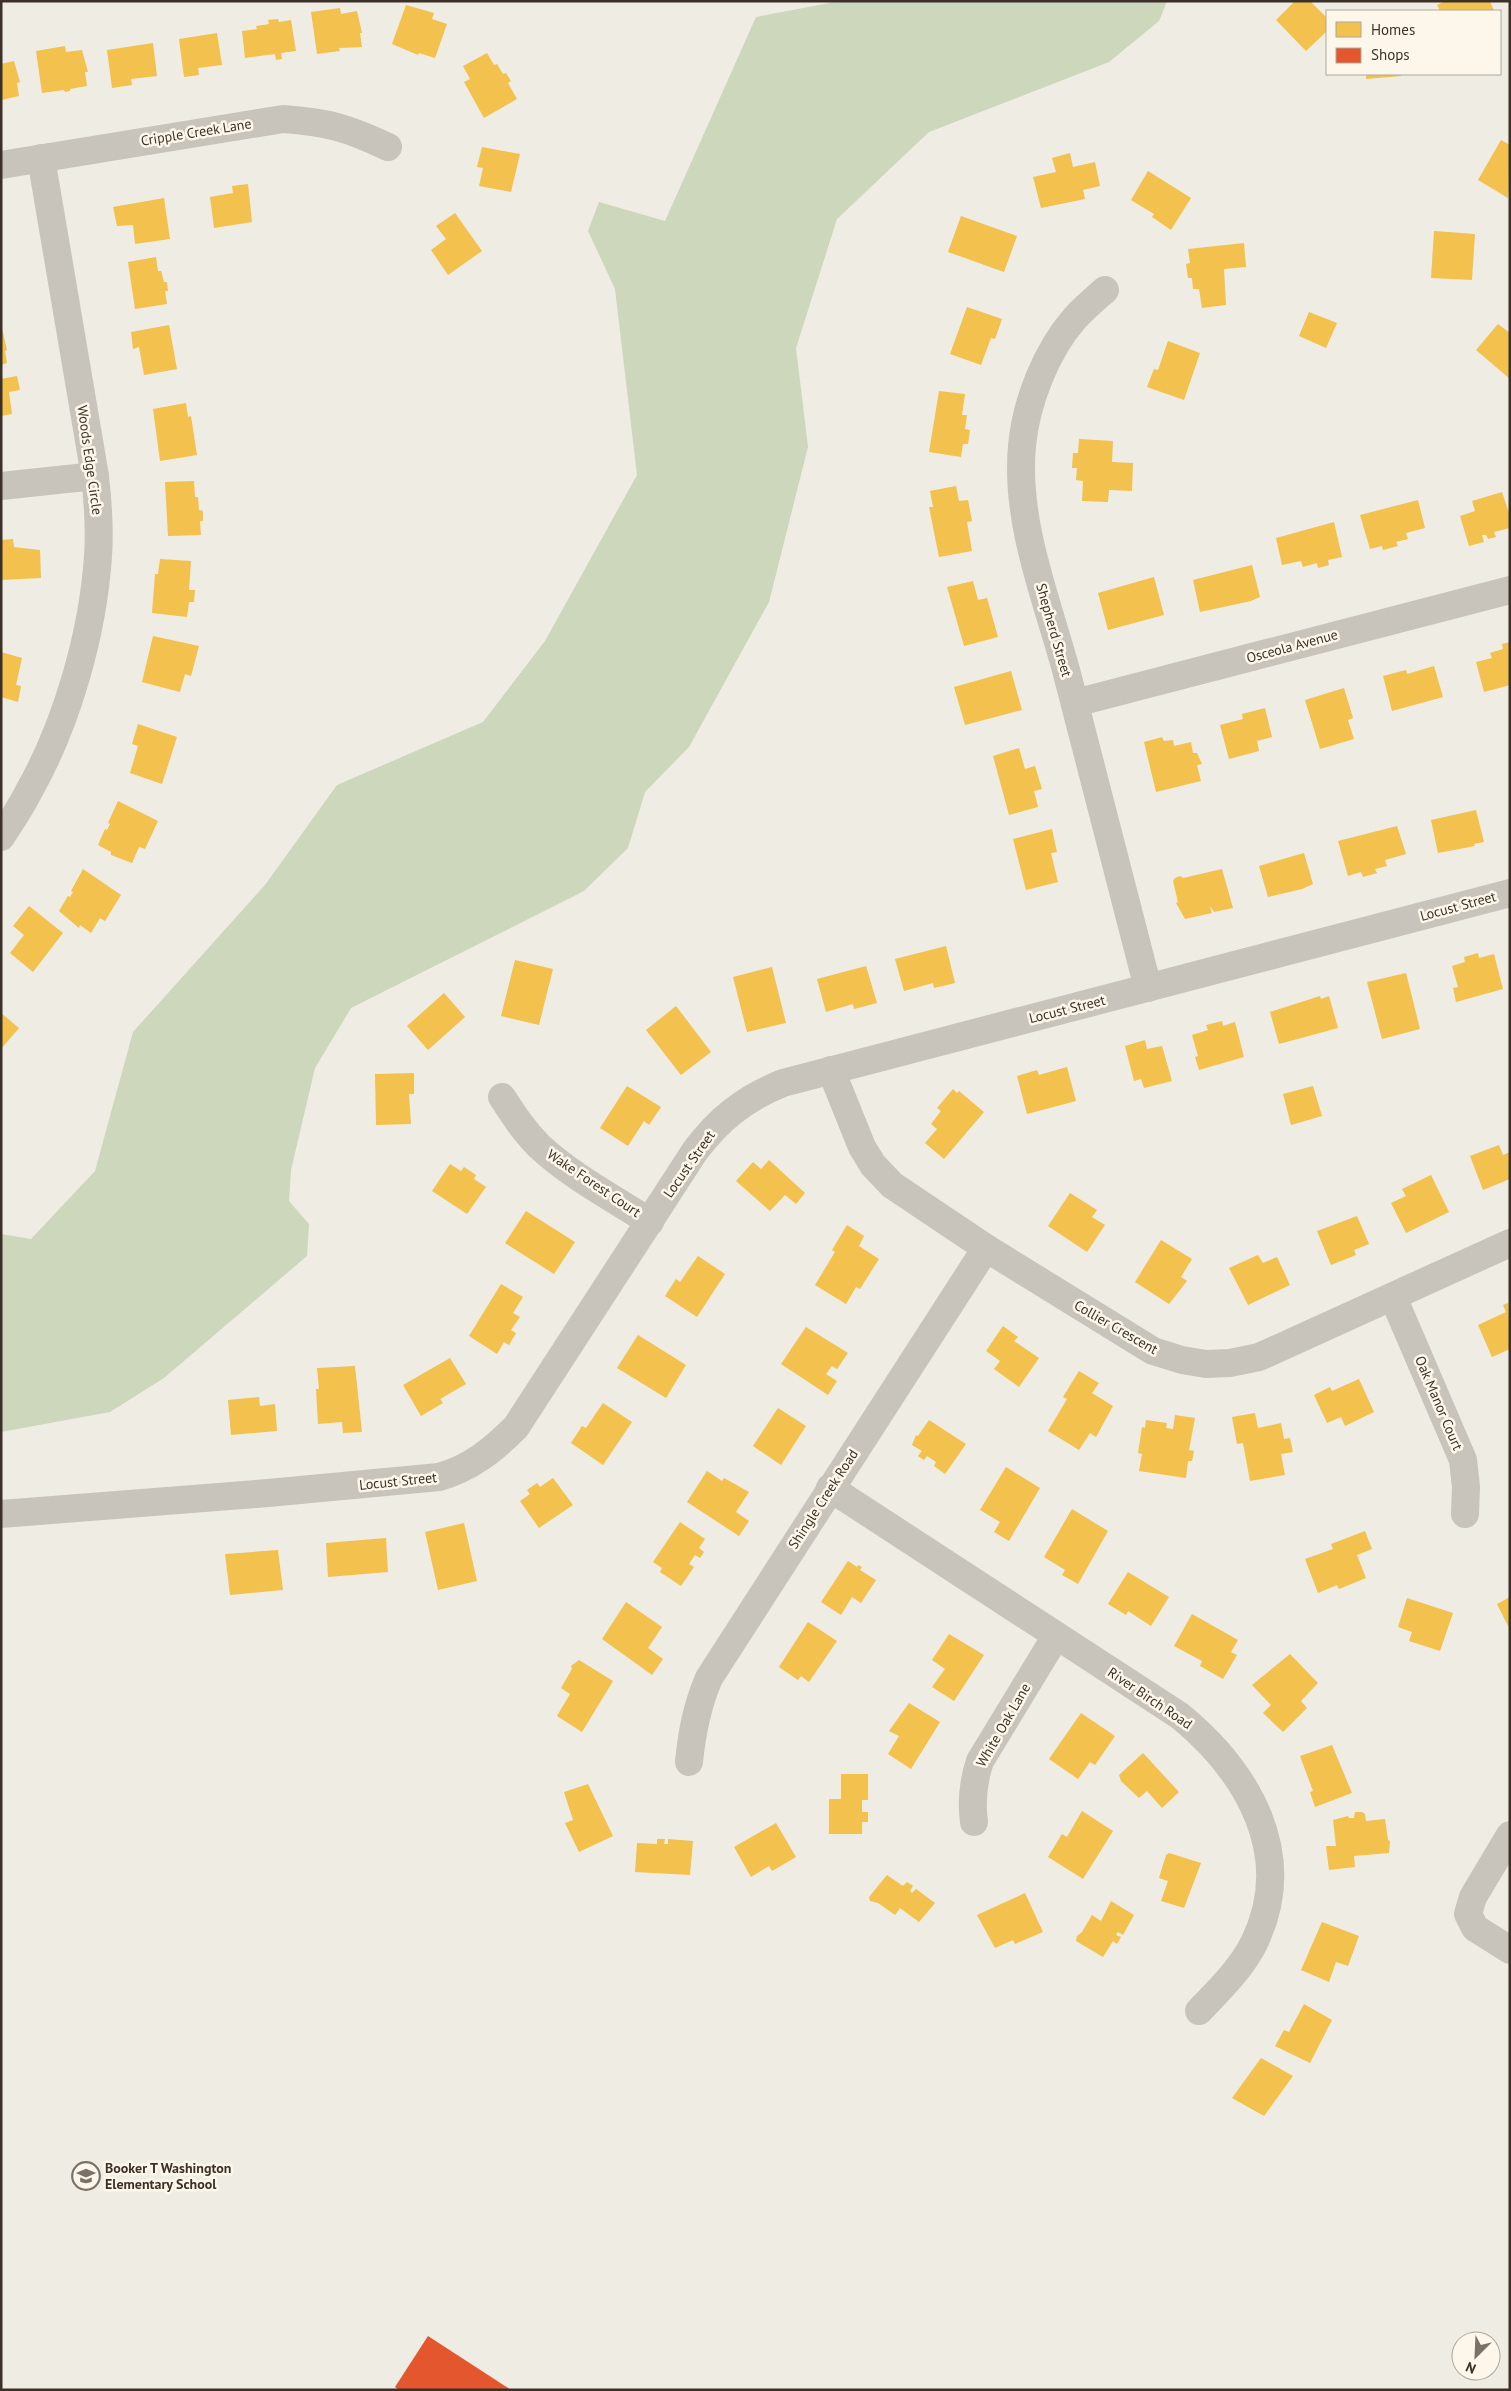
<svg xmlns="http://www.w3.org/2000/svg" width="1511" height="2391" viewBox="0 0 1511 2391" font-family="'PT Sans',sans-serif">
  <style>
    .green { fill: #ccd7bb }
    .homes { fill: #f2c14e }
    .shops { fill: #e4572e }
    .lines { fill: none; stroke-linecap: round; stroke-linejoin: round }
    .minor { stroke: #c9c4bb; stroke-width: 28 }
    .labels { text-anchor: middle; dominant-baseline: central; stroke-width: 5; stroke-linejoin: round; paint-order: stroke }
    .street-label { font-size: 14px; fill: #3b3128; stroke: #fcf7ea }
    .poi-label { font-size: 14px; font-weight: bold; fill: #3b3128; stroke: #fcf7ea; text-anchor: start }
  </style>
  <rect width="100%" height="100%" fill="#efece3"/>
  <!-- green -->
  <polygon class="green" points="840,1 1167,1 1159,21 1109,62 929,132 837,219 796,348 808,447 769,602 689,747 645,792 628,848 584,891 351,1008 315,1068 291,1170 289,1201 309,1224 307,1256 164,1378 110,1412 1,1432 1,1234 31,1239 95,1171 133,1032 265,885 337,785 483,722 545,641 637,475 615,289 588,231 599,202 665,221 756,17"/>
  <!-- homes -->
  <g class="homes">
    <polygon points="1295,1 1310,1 1327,18 1327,31 1306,51 1276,20"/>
    <polygon points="1445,1 1490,1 1494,11 1440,11 1437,5"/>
    <polygon points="406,5 434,13 432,19 447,24 435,58 419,53 418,55 392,44"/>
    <polygon points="340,8 341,14 357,11 362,33 360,33 362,47 339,48 340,51 317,54 311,12"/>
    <polygon points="278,19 279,22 291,20 296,51 281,53 282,59 276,60 275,54 245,58 242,31 257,29 256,26 269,24 268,20"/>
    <polygon points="217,33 222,65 198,68 199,75 184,77 179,39"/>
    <polygon points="153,43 157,76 131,79 132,85 112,88 107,50"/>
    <polygon points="65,46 66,52 82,50 88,72 85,72 87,86 70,89 70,91 65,92 64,90 42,93 36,51"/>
    <polygon points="487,53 494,65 497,64 503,74 506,73 511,81 508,83 517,99 484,118 464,82 470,79 463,66"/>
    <polygon points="14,61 20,82 17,83 19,96 1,100 1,64"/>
    <polygon points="1366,74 1401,74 1401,76 1366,79"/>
    <polygon points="1501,140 1510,145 1508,198 1478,180"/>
    <polygon points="482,147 520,154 511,192 479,186 483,168 477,167"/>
    <polygon points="1070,153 1073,167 1095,162 1100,186 1083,190 1085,199 1041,208 1033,177 1056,172 1052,158"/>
    <polygon points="1148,171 1191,198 1171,230 1152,217 1154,214 1131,200"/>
    <polygon points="248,184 252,222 214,228 210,197 233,193 232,186"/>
    <polygon points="164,198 170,239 135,244 133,225 117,226 113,207"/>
    <polygon points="455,213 482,251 448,275 431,250 446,239 436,226"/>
    <polygon points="961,216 1017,236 1004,272 948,252"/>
    <polygon points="1434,231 1475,234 1472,280 1431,278"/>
    <polygon points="1244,243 1246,267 1224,269 1226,305 1202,308 1199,289 1193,289 1192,278 1188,278 1186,264 1190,263 1188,249"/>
    <polygon points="156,257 158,271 161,271 164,282 167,282 168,291 165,291 167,304 135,309 128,262"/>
    <polygon points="967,307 1002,319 995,339 991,338 981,365 950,354"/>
    <polygon points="1309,312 1337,323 1326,348 1299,336"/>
    <polygon points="1,324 7,350 5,351 7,363 1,365"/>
    <polygon points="1498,324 1510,333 1510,379 1476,350"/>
    <polygon points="169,325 177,369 144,375 139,347 133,349 131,332"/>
    <polygon points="1168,341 1200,353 1184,400 1147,387 1154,369 1158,370"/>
    <polygon points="17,376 20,390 9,392 12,414 1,416 1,379"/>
    <polygon points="939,391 965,394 962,415 967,415 965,429 970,430 968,444 963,444 961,457 929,452"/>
    <polygon points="186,403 188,417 191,416 197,455 160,461 153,409"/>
    <polygon points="1079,439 1113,441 1112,462 1133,463 1132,491 1109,490 1108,502 1082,501 1083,481 1076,480 1077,468 1072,468 1073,453 1078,453"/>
    <polygon points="194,481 195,497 198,497 199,510 203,511 203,521 200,521 201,535 168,536 165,482"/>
    <polygon points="956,486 959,501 968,500 972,521 967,522 972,551 939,557 929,507 933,507 930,491"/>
    <polygon points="1502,492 1510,516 1510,528 1494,532 1496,537 1488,539 1486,535 1482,535 1484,542 1469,546 1460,516 1475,511 1472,501"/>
    <polygon points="1418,500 1425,528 1406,533 1408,539 1396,542 1398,546 1383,550 1382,546 1370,549 1360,515"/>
    <polygon points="1334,522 1342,557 1328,560 1329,565 1318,568 1317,563 1303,567 1301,561 1282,565 1276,538"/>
    <polygon points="13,539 14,547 40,550 41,578 1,580 1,540"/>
    <polygon points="160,559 191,561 189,590 195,590 194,602 189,602 187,617 152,613 155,574 158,574"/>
    <polygon points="1252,565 1260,597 1251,601 1200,612 1193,580"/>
    <polygon points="1154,577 1164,615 1108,630 1098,593"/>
    <polygon points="973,581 978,600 987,598 998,637 964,646 947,587"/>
    <polygon points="153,636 199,646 191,676 185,674 180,692 142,682"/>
    <polygon points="1510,642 1510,685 1484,692 1476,662 1492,658 1490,653 1503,649 1502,644"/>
    <polygon points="1,652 22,658 16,685 21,686 18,702 1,697"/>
    <polygon points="1434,666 1443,697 1392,711 1383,676 1406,670 1407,674"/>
    <polygon points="1011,671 1022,710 965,725 954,687"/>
    <polygon points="1344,688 1353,718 1348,720 1354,739 1320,749 1305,700"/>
    <polygon points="1265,708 1272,737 1257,741 1259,751 1229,759 1220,725 1243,719 1242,714"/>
    <polygon points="138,724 177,737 162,784 130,773 138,746 132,744"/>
    <polygon points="1162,737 1164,741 1173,740 1174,746 1191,742 1193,753 1197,753 1202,764 1197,765 1201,781 1156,792 1144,742"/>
    <polygon points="1019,748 1025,769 1035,766 1042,789 1034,791 1038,807 1009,815 993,756"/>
    <polygon points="118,801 158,821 145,849 139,847 132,863 111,855 111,852 98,845 105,829 107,830 110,824 108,823"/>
    <polygon points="1476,810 1484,842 1474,844 1475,846 1438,853 1431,820"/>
    <polygon points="1397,826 1406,854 1385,860 1387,866 1375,869 1377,873 1363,877 1361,872 1348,876 1338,841"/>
    <polygon points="1052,829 1057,852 1051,853 1058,882 1026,890 1013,839"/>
    <polygon points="1304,853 1313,884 1302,889 1268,897 1259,866"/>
    <polygon points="83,869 121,895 105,921 100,918 91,933 80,925 79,928 59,911 68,896 70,897 73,892 71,891"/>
    <polygon points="1222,869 1233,908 1214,912 1210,906 1212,913 1185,919 1176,903 1178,902 1173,881 1175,878 1180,876 1183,878"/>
    <polygon points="29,906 63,933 33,972 10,953 24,935 13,926"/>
    <polygon points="946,946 955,983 934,988 933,983 904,991 895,959"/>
    <polygon points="1478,953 1479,958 1494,954 1503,989 1456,1002 1453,988 1458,987 1452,966 1465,962 1464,957"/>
    <polygon points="515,960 553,969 539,1025 501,1016"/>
    <polygon points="866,966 877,1003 854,1009 853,1004 826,1012 817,979"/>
    <polygon points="772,967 786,1023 747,1032 733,977"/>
    <polygon points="1406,973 1420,1029 1382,1039 1367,982"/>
    <polygon points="444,993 465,1017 428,1050 407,1026"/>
    <polygon points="1320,996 1321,999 1329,996 1338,1028 1279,1044 1270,1012"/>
    <polygon points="676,1006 711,1052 681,1075 646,1030"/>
    <polygon points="1,1013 19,1028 1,1049"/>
    <polygon points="1222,1021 1223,1026 1235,1022 1244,1057 1199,1070 1195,1057 1198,1056 1192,1035 1208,1030 1206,1025"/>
    <polygon points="1145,1040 1147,1049 1162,1046 1172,1081 1144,1088 1141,1079 1134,1081 1125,1046"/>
    <polygon points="1067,1067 1076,1101 1027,1114 1017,1076 1037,1070 1039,1075"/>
    <polygon points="414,1073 414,1094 409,1094 411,1124 376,1125 375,1074"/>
    <polygon points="627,1086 661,1107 649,1125 644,1121 628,1146 600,1128"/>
    <polygon points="1313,1086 1322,1116 1291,1125 1283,1094"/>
    <polygon points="953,1089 957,1093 959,1091 984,1112 944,1159 925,1143 937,1129 931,1124 941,1111 937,1108"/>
    <polygon points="1499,1145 1503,1155 1510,1152 1510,1179 1483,1190 1470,1156"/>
    <polygon points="769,1160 805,1193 796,1204 785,1195 770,1211 736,1181 753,1162 761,1169"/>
    <polygon points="450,1164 461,1171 464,1167 476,1175 474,1179 486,1187 467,1214 432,1191"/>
    <polygon points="1431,1175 1449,1212 1406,1233 1391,1203 1406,1196 1402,1189"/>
    <polygon points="1070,1193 1097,1210 1092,1217 1105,1225 1087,1252 1048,1226"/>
    <polygon points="526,1211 575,1242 554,1274 505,1243"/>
    <polygon points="1357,1216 1369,1244 1354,1250 1356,1255 1331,1265 1317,1231"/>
    <polygon points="847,1225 864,1236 859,1246 879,1259 860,1289 856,1287 846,1304 815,1285 835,1252 832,1250"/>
    <polygon points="1161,1240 1192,1259 1181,1277 1187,1281 1169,1304 1135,1282"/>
    <polygon points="1258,1255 1263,1263 1277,1257 1290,1285 1248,1305 1229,1268"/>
    <polygon points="698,1256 725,1274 697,1317 665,1296 676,1279 680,1282"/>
    <polygon points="501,1284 523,1297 513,1313 520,1317 511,1330 516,1333 509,1345 504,1342 497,1354 469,1336"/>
    <polygon points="1508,1303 1510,1349 1492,1357 1478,1325 1506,1312 1503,1305"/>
    <polygon points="1003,1326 1018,1337 1014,1341 1039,1358 1019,1387 994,1369 1000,1361 986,1351"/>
    <polygon points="806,1327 848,1353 837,1369 832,1366 826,1374 837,1381 828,1395 781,1364"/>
    <polygon points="638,1335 686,1365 666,1398 617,1368"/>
    <polygon points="450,1358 466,1384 440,1399 443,1403 421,1416 403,1385"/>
    <polygon points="355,1366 362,1432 343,1433 342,1422 318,1424 316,1389 319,1389 317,1368"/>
    <polygon points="1079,1371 1099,1383 1092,1393 1113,1406 1096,1437 1090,1433 1079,1450 1048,1431 1067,1399 1063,1397"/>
    <polygon points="1359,1379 1374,1412 1345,1426 1341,1417 1327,1423 1314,1395 1330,1387 1332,1391"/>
    <polygon points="259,1397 260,1406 275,1404 277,1431 231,1435 228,1400"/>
    <polygon points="603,1403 632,1422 603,1465 571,1443 582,1426 586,1428"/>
    <polygon points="778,1408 806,1426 781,1465 753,1446"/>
    <polygon points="1255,1413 1258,1428 1281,1423 1284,1439 1290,1438 1293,1452 1281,1454 1285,1475 1250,1481 1243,1443 1237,1444 1232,1417"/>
    <polygon points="1175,1415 1195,1418 1189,1450 1194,1451 1192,1461 1188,1461 1186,1478 1139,1471 1142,1454 1138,1453 1142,1427 1145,1428 1146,1420 1167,1423 1166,1428 1173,1429"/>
    <polygon points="929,1420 966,1444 945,1474 934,1466 936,1462 927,1456 924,1460 918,1456 922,1451 912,1445 916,1435 918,1436"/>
    <polygon points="1006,1467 1040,1488 1009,1541 994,1532 1000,1522 980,1510"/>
    <polygon points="707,1471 722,1481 724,1478 749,1492 736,1512 749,1521 739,1536 687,1502"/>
    <polygon points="553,1478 573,1505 539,1528 520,1501 530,1494 527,1490 537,1483 540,1487"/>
    <polygon points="1072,1509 1108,1531 1078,1584 1062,1575 1065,1570 1044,1557"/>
    <polygon points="680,1522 705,1539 699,1548 704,1552 700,1558 695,1555 689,1564 694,1567 681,1586 660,1572 662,1568 653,1562"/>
    <polygon points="464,1523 477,1581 438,1590 425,1532"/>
    <polygon points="1365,1531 1372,1549 1357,1555 1366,1578 1339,1589 1337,1585 1318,1593 1305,1559 1333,1549 1331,1544"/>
    <polygon points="386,1538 388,1572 328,1577 326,1543"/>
    <polygon points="278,1550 283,1590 230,1595 225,1554"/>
    <polygon points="848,1561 857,1567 858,1565 862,1567 860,1570 876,1580 861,1603 852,1597 841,1615 821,1602"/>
    <polygon points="1128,1572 1169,1597 1151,1626 1128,1611 1126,1615 1108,1604"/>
    <polygon points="1510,1597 1510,1630 1497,1604"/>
    <polygon points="1407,1598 1453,1613 1440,1651 1409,1641 1412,1632 1398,1627"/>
    <polygon points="626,1602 662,1627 648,1648 663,1659 652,1675 602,1639"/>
    <polygon points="1192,1614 1238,1640 1231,1652 1237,1655 1223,1679 1200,1666 1202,1661 1174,1646"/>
    <polygon points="808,1622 837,1641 809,1682 801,1676 798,1680 779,1667"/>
    <polygon points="949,1634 984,1655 954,1701 932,1687 945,1669 932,1660"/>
    <polygon points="1290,1654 1318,1683 1301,1701 1307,1708 1283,1732 1263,1713 1271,1705 1252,1685"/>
    <polygon points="579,1660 613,1681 582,1732 557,1716 570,1694 561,1688 572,1669 571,1666"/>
    <polygon points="909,1703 940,1722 911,1769 888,1754 899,1736 889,1731"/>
    <polygon points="1081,1713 1115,1736 1095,1765 1090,1762 1078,1779 1049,1759"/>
    <polygon points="1332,1745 1352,1793 1315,1807 1310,1792 1313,1791 1300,1756"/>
    <polygon points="1143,1753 1179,1792 1162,1808 1147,1791 1139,1798 1121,1781 1119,1775"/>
    <polygon points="841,1774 868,1774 868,1800 862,1800 862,1812 868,1812 868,1822 862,1822 862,1834 829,1834 829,1799 841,1799"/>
    <polygon points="588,1784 613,1836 579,1852 565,1823 573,1820 564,1792"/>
    <polygon points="1082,1811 1113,1831 1083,1879 1048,1857 1062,1834 1067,1837"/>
    <polygon points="1355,1812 1362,1812 1365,1814 1366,1821 1385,1819 1388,1840 1390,1841 1389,1853 1354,1856 1355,1867 1329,1870 1326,1846 1336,1846 1333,1820 1348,1816 1349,1818 1354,1818"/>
    <polygon points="776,1823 796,1857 772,1871 769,1866 751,1877 734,1847"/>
    <polygon points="657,1839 665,1839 664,1844 668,1844 668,1839 693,1841 690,1875 635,1872 637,1843 657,1844"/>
    <polygon points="1169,1853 1201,1863 1184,1908 1161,1901 1168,1881 1159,1878 1166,1855"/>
    <polygon points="887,1875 903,1886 907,1882 913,1886 910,1891 912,1893 916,1889 935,1903 919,1922 900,1908 895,1915 878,1903 870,1901 869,1897"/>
    <polygon points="1025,1893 1043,1932 1015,1944 1013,1940 995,1948 977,1915"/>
    <polygon points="1111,1901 1134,1915 1123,1935 1118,1932 1116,1935 1121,1937 1117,1944 1113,1941 1103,1957 1076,1941 1077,1936 1082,1932 1092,1915 1101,1921"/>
    <polygon points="1322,1922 1359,1936 1348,1966 1336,1962 1329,1982 1301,1970"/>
    <polygon points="1304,2004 1332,2020 1310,2063 1275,2046 1284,2030 1289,2032"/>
    <polygon points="1261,2058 1293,2076 1264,2116 1232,2098"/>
  </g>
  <!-- shops -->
  <polygon class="shops" points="428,2336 511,2390 399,2390 395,2387"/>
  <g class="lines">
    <!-- minor -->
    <g class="minor">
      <path d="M1 165 283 119C327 122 348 128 388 147"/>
      <path d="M1105 290C1095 299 1084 308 1075 318 1046 351 1026 402 1022 446 1015 522 1046 597 1066 670 1094 776 1121 882 1148 988"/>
      <polyline points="1,486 95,476"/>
      <polyline points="1075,703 1510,590"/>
      <path d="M1 837C11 822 21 807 29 791 67 724 93 633 98 556 100 529 98 503 95 476L41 158"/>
      <polyline points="831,1070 862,1147 873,1165 892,1185 986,1248 1153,1351 1182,1360 1206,1364 1230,1363 1259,1357 1510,1243"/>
      <path d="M502 1097C513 1114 524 1131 539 1146 571 1176 613 1198 650 1222"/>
      <polyline points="1393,1297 1463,1460 1466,1487 1465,1514"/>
      <path d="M830 1488 1180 1716C1248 1772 1297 1855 1254 1943 1241 1969 1219 1990 1199 2011"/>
      <path d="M1 1514 268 1493 439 1477C471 1468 493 1450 516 1427L695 1151C719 1119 745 1098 783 1083L1510 893"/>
      <path d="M689 1762C692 1731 697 1706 709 1678L986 1248"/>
      <path d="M974 1822C971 1800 973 1782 980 1761L1056 1636"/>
      <polyline points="1510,1835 1473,1897 1468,1914 1475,1928 1510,1950"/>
    </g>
  </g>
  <!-- icons -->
  <defs>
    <symbol id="school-ring" viewBox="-11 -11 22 22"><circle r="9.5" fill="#fcf7ea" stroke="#7a7269" stroke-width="1.5"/><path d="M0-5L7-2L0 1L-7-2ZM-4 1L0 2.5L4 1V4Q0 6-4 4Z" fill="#7a7269"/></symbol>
  </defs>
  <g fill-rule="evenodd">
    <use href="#school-ring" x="70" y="2160" width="32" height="32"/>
  </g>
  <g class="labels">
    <!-- street labels -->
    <g class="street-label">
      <text transform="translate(196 132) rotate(-9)">Cripple Creek Lane</text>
      <text transform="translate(90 460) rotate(82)">Woods Edge Circle</text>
      <text transform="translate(1054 630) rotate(74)">Shepherd Street</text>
      <text transform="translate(1292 646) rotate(-15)">Osceola Avenue</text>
      <text transform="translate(1458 906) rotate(-15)">Locust Street</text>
      <text transform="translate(1067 1009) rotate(-14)">Locust Street</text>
      <text transform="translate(689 1164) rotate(-55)">Locust Street</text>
      <text transform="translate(594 1183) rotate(34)">Wake Forest Court</text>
      <text transform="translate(1116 1327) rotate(30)">Collier Crescent</text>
      <text transform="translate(1439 1403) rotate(67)">Oak Manor Court</text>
      <text transform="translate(398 1481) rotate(-6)">Locust Street</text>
      <text transform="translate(823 1499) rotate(-57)">Shingle Creek Road</text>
      <text transform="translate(1150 1698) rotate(34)">River Birch Road</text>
      <text transform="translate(1003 1725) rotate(-60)">White Oak Lane</text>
    </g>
    <!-- poi labels -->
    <g class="poi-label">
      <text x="105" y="2168">Booker T Washington<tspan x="105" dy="16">Elementary School</tspan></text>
    </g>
  </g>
  <!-- border -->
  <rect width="1511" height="2391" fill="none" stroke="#3b3128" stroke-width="5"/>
  <!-- legend -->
  <rect x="1326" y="10" width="175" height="65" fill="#fcf7ea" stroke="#afa89c"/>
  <rect x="1336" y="22" width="25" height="15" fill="#f2c14e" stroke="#afa89c"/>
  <text x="1371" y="35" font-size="15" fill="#3b3128">Homes</text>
  <rect x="1336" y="48" width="25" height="15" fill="#e4572e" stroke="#afa89c"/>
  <text x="1371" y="60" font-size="15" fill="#3b3128">Shops</text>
  <!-- north arrow -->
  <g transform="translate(1476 2356) rotate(204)"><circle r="24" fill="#fcf7ea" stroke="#afa89c"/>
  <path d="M0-4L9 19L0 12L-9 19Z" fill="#7a7269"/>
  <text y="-8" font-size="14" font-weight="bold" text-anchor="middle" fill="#3b3128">N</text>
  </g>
</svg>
